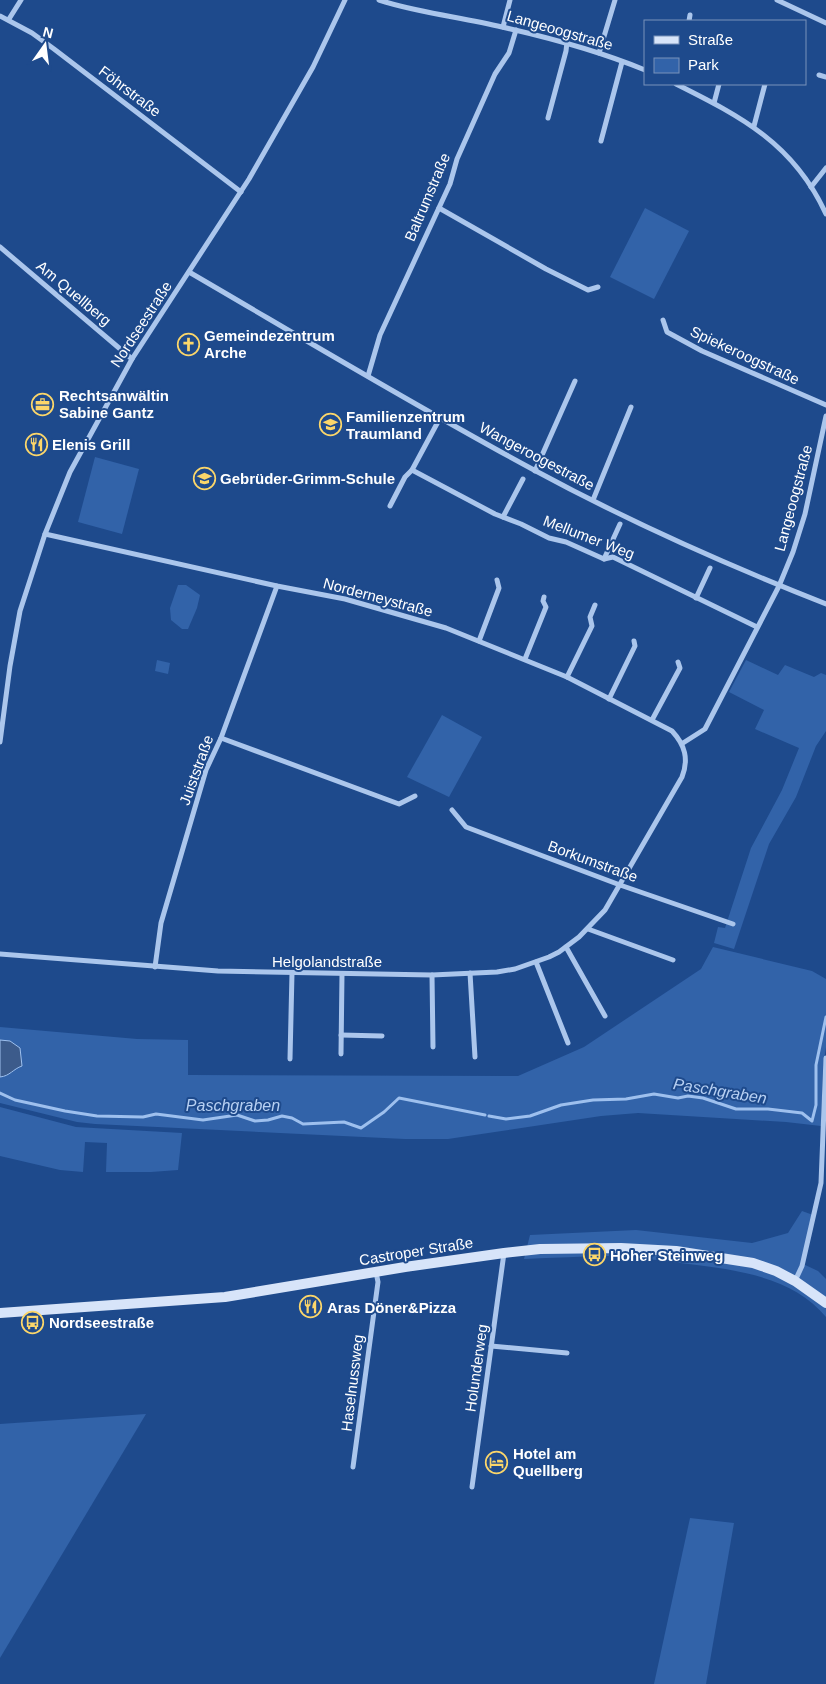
<svg xmlns="http://www.w3.org/2000/svg" width="826" height="1684" viewBox="0 0 826 1684" font-family="Helvetica,sans-serif">
  <style>
    .green { fill: #3263a9 }
    .water { fill: #3c5b8b; stroke: #9ec0ee }
    .lines { fill: none; stroke-linecap: round; stroke-linejoin: round }
    .stream { stroke: #9ec0ee; stroke-width: 3 }
    .street { stroke: #abc6ec; stroke-width: 5 }
    .secondary { stroke: #d7e4f9; stroke-width: 10 }
    .labels { text-anchor: middle; dominant-baseline: central; stroke-width: 4; stroke-linejoin: round; paint-order: stroke }
    .street-label { font-size: 15px; fill: #fff; stroke: #1e4a8c }
    .poi-label { font-size: 15px; font-weight: bold; fill: #fff; stroke: #1e4a8c; text-anchor: start }
    .water-label { font-size: 16px; font-style: italic; fill: #b7d0f3; stroke: #1e4a8c }
  </style>
  <rect width="100%" height="100%" fill="#1e4a8c"/>
  <!-- green -->
  <g class="green">
    <polygon points="645,208 689,231 654,299 610,277"/>
    <polygon points="95,457 139,469 122,534 78,522"/>
    <polygon points="178,585 186,585 200,595 197,608 188,629 182,629 171,620 170,608"/>
    <polygon points="157,660 170,663 168,674 155,671"/>
    <polygon points="746,660 778,675 785,665 814,677 821,673 826,675 826,731 816,746 796,797 769,844 734,949 714,943 718,927 725,928 751,848 782,790 799,748 755,729 764,710 729,692"/>
    <polygon points="442,715 482,737 449,797 407,777"/>
    <polygon points="713,947 812,971 826,979 826,1047 823,1068 821,1126 786,1122 638,1113 601,1116 448,1139 405,1139 95,1124 77,1122 0,1103 0,1027 137,1039 188,1040 188,1075 518,1076 584,1047 701,969"/>
    <polygon points="0,1107 76,1127 182,1133 178,1170 151,1172 106,1172 107,1143 85,1142 83,1172 60,1170 0,1156"/>
    <path d="M802 1211 813 1215 801 1263 818 1271 826 1279V1317C792 1275 730 1269 680 1263 657 1260 634 1257 612 1256 583 1256 553 1258 524 1259L530 1235 636 1230 752 1243 788 1233Z"/>
    <polygon points="146,1414 0,1658 0,1424"/>
    <polygon points="690,1518 734,1523 706,1684 654,1684"/>
  </g>
  <!-- water -->
  <path class="water" d="M0 1040 10 1041 20 1048 22 1066C13 1069 10 1076 0 1077Z"/>
  <g class="lines">
    <!-- stream -->
    <g class="stream">
      <polyline points="0,1093 15,1100 65,1111 97,1116 143,1117 156,1114 203,1120 237,1115 255,1121 268,1120 282,1116 292,1118 303,1124 344,1122 361,1128 384,1112 399,1098 485,1115"/>
      <polyline points="489,1116 506,1119 530,1116 561,1105 593,1100 626,1099 654,1094 678,1098 688,1096 703,1098 736,1109 768,1109 802,1113 812,1121 816,1105 816,1065 826,1017"/>
    </g>
    <!-- street -->
    <g class="street">
      <path d="M379 0C419 13 461 17 502 27 551 38 599 51 645 70"/>
      <polyline points="777,0 826,23"/>
      <polyline points="0,16 32,33 54,49 241,192"/>
      <polyline points="9,19 21,0"/>
      <polyline points="689,21 690,15"/>
      <polyline points="503,27 510,0"/>
      <polyline points="599,53 615,0"/>
      <polyline points="819,75 826,77"/>
      <path d="M676 84C742 117 794 144 826 214"/>
      <polyline points="714,103 719,84"/>
      <polyline points="548,118 566,51 567,42"/>
      <polyline points="754,126 765,84"/>
      <polyline points="601,141 622,62"/>
      <polyline points="811,187 826,168"/>
      <polyline points="439,208 546,269 588,290 598,287"/>
      <polyline points="0,247 132,359"/>
      <path d="M189 272C304 339 417 407 534 470 628 521 727 565 826 604"/>
      <polyline points="663,320 667,332 702,351 826,405"/>
      <polyline points="368,376 380,335 450,184 457,159 495,74 509,53 516,30"/>
      <polyline points="440,418 412,470 495,514 521,524 549,538 566,542 604,559 613,557 757,627"/>
      <polyline points="535,471 575,381"/>
      <polyline points="593,500 631,407"/>
      <polyline points="390,506 405,477 412,470"/>
      <polyline points="503,517 523,479"/>
      <polyline points="604,559 620,524"/>
      <polyline points="696,598 710,568"/>
      <polyline points="479,641 499,588 497,580"/>
      <polyline points="525,659 546,607 543,601 544,597"/>
      <polyline points="567,677 592,626 590,617 595,605"/>
      <polyline points="609,699 635,646 634,641"/>
      <polyline points="652,720 680,668 678,662"/>
      <polyline points="221,738 399,804 415,796"/>
      <polyline points="0,742 10,666 20,611 45,534 70,472 132,359 249,179 313,67 345,0"/>
      <polyline points="683,743 705,729 779,586 793,552 805,514 826,416"/>
      <polyline points="452,810 466,827 620,885 733,924"/>
      <polyline points="588,929 673,960"/>
      <polyline points="566,947 605,1016"/>
      <path d="M0 954 218 971 432 975 497 972 515 969 549 957 559 952 579 937 605 910 682 777C689 759 685 745 672 731L567 677 446 628 345 599 277 586 45 534"/>
      <polyline points="536,962 568,1043"/>
      <polyline points="155,967 161,923 206,770 221,738 277,586"/>
      <polyline points="470,973 475,1057"/>
      <polyline points="432,975 433,1047"/>
      <polyline points="341,1035 382,1036"/>
      <polyline points="341,1054 342,974"/>
      <polyline points="290,1059 292,973"/>
      <polyline points="795,1281 802,1266 821,1183 826,1058"/>
      <polyline points="491,1346 567,1353"/>
      <polyline points="353,1467 378,1282 376,1272"/>
      <polyline points="472,1487 504,1253"/>
    </g>
    <!-- secondary -->
    <polyline class="secondary" points="0,1313 225,1297 405,1267 504,1253 540,1249 621,1248 676,1251 753,1263 776,1271 795,1281 826,1303"/>
  </g>
  <!-- icons -->
  <defs>
    <symbol id="church-ring" viewBox="-11 -11 22 22"><circle r="9.5" fill="#1e4a8c" stroke="#fbd66a" stroke-width="1.5"/><path d="M-1.2-6h2.4v3.5h3.3v2.4h-3.3V6h-2.4V-.1h-3.3v-2.4h3.3Z" fill="#fbd66a"/></symbol>
    <symbol id="office-ring" viewBox="-11 -11 22 22"><circle r="9.5" fill="#1e4a8c" stroke="#fbd66a" stroke-width="1.5"/><path d="M-6-3h4V-5.5h4V-3h4V5H-6ZM-1-4.5V-3h2v-1.5ZM-6 0V1H6V0Z" fill="#fbd66a"/></symbol>
    <symbol id="school-ring" viewBox="-11 -11 22 22"><circle r="9.5" fill="#1e4a8c" stroke="#fbd66a" stroke-width="1.5"/><path d="M0-5L7-2L0 1L-7-2ZM-4 1L0 2.5L4 1V4Q0 6-4 4Z" fill="#fbd66a"/></symbol>
    <symbol id="restaurant-ring" viewBox="-11 -11 22 22"><circle r="9.5" fill="#1e4a8c" stroke="#fbd66a" stroke-width="1.5"/><path d="M-5-6h1v4h1v-4h1v4h1v-4h1v5L-1.5 .5V6h-2V.5L-5-1ZM5-6V6H3V1.5H1.5Q1.5-4 5-6Z" fill="#fbd66a"/></symbol>
    <symbol id="bus-ring" viewBox="-11 -11 22 22"><circle r="9.5" fill="#1e4a8c" stroke="#fbd66a" stroke-width="1.5"/><path d="M-5-6H5V4H4V6H2V4H-2V6H-4V4H-5ZM-3.5-4V0h7V-4ZM-3.5 1.2v1.5H-2V1.2ZM2 1.2v1.5H3.5V1.2Z" fill="#fbd66a"/></symbol>
    <symbol id="hotel-ring" viewBox="-11 -11 22 22"><circle r="9.5" fill="#1e4a8c" stroke="#fbd66a" stroke-width="1.5"/><path d="M-6-4.5h1.5V1H6V5H4.5V3h-9V5H-6ZM-4 0a1.8 1.8 0 1 1 3.6 0ZM.5 0V-2.5h3Q6-2.5 6 0Z" fill="#fbd66a"/></symbol>
  </defs>
  <g fill-rule="evenodd">
    <use href="#church-ring" x="176" y="332" width="25" height="25"/>
    <use href="#office-ring" x="30" y="392" width="25" height="25"/>
    <use href="#school-ring" x="318" y="412" width="25" height="25"/>
    <use href="#restaurant-ring" x="24" y="432" width="25" height="25"/>
    <use href="#school-ring" x="192" y="466" width="25" height="25"/>
    <use href="#bus-ring" x="582" y="1242" width="25" height="25"/>
    <use href="#restaurant-ring" x="298" y="1294" width="25" height="25"/>
    <use href="#bus-ring" x="20" y="1310" width="25" height="25"/>
    <use href="#hotel-ring" x="484" y="1450" width="25" height="25"/>
  </g>
  <g class="labels">
    <!-- street labels -->
    <g class="street-label">
      <text transform="translate(560 30) rotate(16)">Langeoogstraße</text>
      <text transform="translate(130 91) rotate(37)">Föhrstraße</text>
      <text transform="translate(427 197) rotate(-67)">Baltrumstraße</text>
      <text transform="translate(74 293) rotate(40)">Am Quellberg</text>
      <text transform="translate(141 324) rotate(-57)">Nordseestraße</text>
      <text transform="translate(745 355) rotate(25)">Spiekeroogstraße</text>
      <text transform="translate(537 456) rotate(28)">Wangeroogestraße</text>
      <text transform="translate(793 498) rotate(-75)">Langeoogstraße</text>
      <text transform="translate(589 537) rotate(21)">Mellumer Weg</text>
      <text transform="translate(378 597) rotate(15)">Norderneystraße</text>
      <text transform="translate(196 770) rotate(-70)">Juiststraße</text>
      <text transform="translate(593 861) rotate(20)">Borkumstraße</text>
      <text x="327" y="961">Helgolandstraße</text>
      <text transform="translate(416 1251) rotate(-9)">Castroper Straße</text>
      <text transform="translate(476 1368) rotate(-82)">Holunderweg</text>
      <text transform="translate(352 1383) rotate(-83)">Haselnussweg</text>
    </g>
    <!-- poi labels -->
    <g class="poi-label">
      <text x="204" y="335">Gemeindezentrum<tspan x="204" dy="17">Arche</tspan></text>
      <text x="59" y="395">Rechtsanwältin<tspan x="59" dy="17">Sabine Gantz</tspan></text>
      <text x="346" y="416">Familienzentrum<tspan x="346" dy="17">Traumland</tspan></text>
      <text x="52" y="444">Elenis Grill</text>
      <text x="220" y="478">Gebrüder-Grimm-Schule</text>
      <text x="610" y="1255">Hoher Steinweg</text>
      <text x="327" y="1307">Aras Döner&amp;Pizza</text>
      <text x="49" y="1322">Nordseestraße</text>
      <text x="513" y="1453">Hotel am<tspan x="513" dy="17">Quellberg</tspan></text>
    </g>
    <!-- water labels -->
    <g class="water-label">
      <text transform="translate(720 1091) rotate(9)">Paschgraben</text>
      <text x="233" y="1105">Paschgraben</text>
    </g>
  </g>
  <!-- legend -->
  <rect x="644" y="20" width="162" height="65" fill="#1e4a8c" stroke="#7892ba"/>
  <rect x="654" y="36" width="25" height="8" fill="#d7e4f9" stroke="#7892ba"/>
  <text x="688" y="45" font-size="15" fill="#ffffff">Straße</text>
  <rect x="654" y="58" width="25" height="15" fill="#3263a9" stroke="#7892ba"/>
  <text x="688" y="70" font-size="15" fill="#ffffff">Park</text>
  <!-- north arrow -->
  <g transform="translate(45 45) rotate(14)" stroke="#1e4a8c" stroke-width="4" paint-order="stroke">
  <path d="M0-4L9 19L0 12L-9 19Z" fill="#ffffff"/>
  <text y="-8" font-size="14" font-weight="bold" text-anchor="middle" fill="#ffffff">N</text>
  </g>
</svg>
